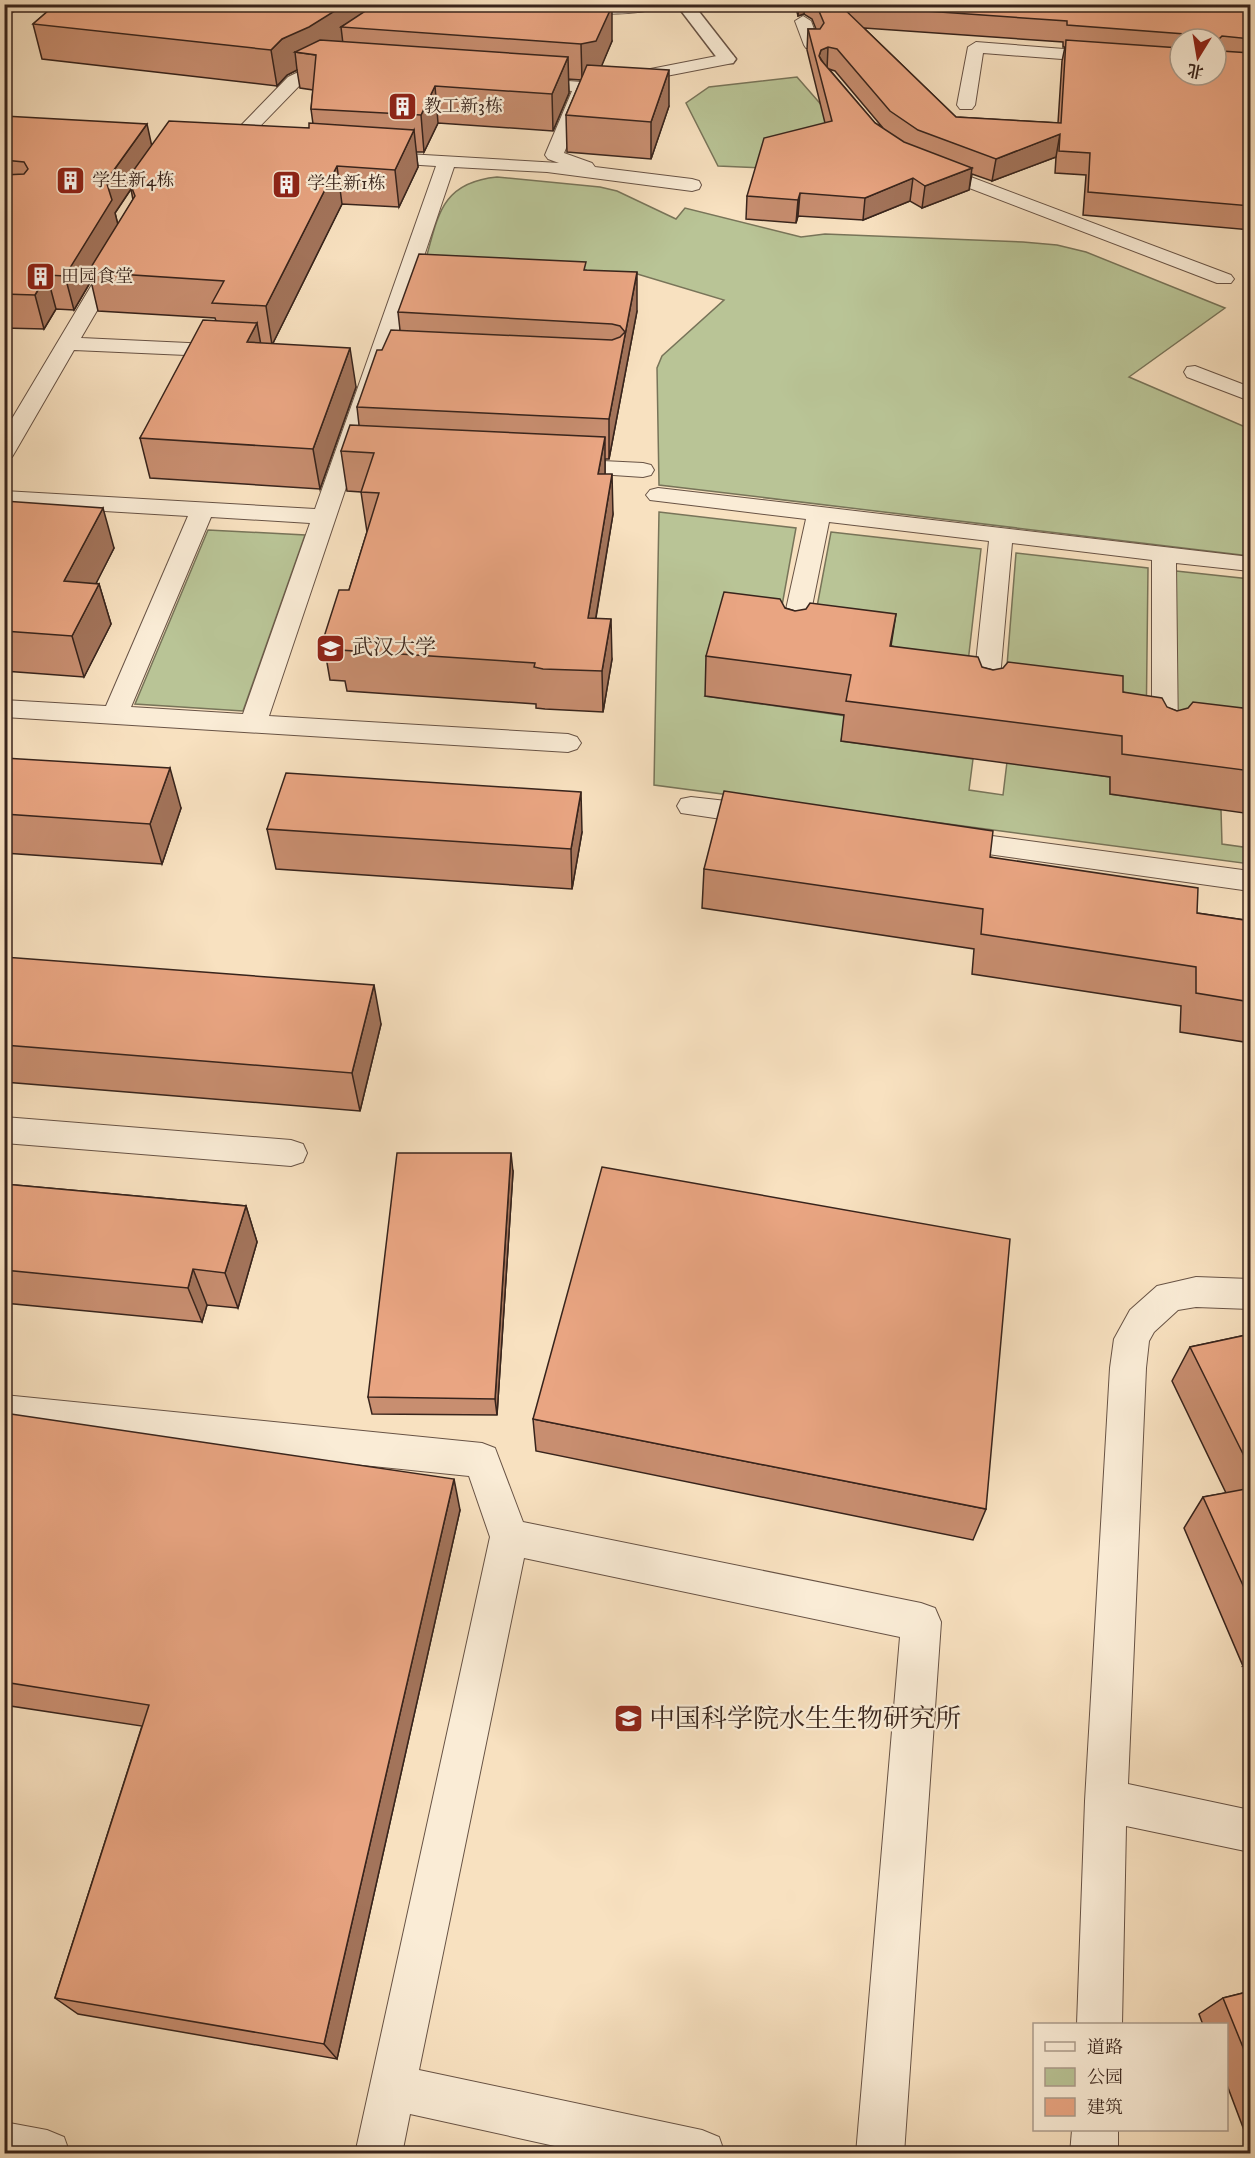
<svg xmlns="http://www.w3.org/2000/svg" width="1255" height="2158" viewBox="0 0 1255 2158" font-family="'IM FELL DW Pica','Noto Serif SC',serif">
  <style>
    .green { fill: #b9c496; stroke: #787459; stroke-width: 1.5 }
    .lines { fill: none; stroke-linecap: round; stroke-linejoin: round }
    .service-casing { stroke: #685345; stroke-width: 2 }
    .minor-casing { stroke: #685345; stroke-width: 3 }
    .service { fill: #faecd6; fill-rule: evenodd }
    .minor { fill: #faecd6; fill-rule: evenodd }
    .wall { fill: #c88e70; stroke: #38241c; stroke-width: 1.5; fill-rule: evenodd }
    .shaded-wall { fill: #a3745b; stroke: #38241c; stroke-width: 1.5 }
    .building { fill: #e9a582; stroke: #38241c; stroke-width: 1.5; fill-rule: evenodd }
    .labels { text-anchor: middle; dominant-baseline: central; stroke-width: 4.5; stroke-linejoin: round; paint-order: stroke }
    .far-poi-label { font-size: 18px; fill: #38241c; stroke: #faecd6; text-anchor: start }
    .poi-label { font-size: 21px; fill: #38241c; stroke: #faecd6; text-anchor: start }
    .near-poi-label { font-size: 26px; fill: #38241c; stroke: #faecd6; text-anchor: start }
  </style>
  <rect width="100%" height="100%" fill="#f8e1c0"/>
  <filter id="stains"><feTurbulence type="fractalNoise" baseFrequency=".00333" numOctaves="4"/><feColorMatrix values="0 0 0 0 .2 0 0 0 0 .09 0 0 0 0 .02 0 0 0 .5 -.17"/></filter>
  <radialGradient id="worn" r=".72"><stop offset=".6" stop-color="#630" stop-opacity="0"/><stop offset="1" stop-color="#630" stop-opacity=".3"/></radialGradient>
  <!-- green -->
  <g class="green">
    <polygon points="797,77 859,148 791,169 718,166 686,103 709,87"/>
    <path d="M497 177 600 187 617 191 676 219 685 208 801 237 825 234 1023 242 1057 245 1086 252 1225 308 1129 377 1250 429V556L659 485 657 368 662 356 724 300 634 273 422 272C438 222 436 183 497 177Z"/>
    <polygon points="659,512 796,528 776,639 705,696 846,716 841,741 973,759 969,790 1003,795 1007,762 1110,777 1110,794 1221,810 1222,844 1250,848 1250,864 654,785"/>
    <polygon points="208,530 305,535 243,711 135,704"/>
    <polygon points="831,532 981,549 964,697 810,644"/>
    <polygon points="1016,553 1148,568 1146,737 1004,703"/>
    <polygon points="1176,571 1250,579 1250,751 1177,742"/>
  </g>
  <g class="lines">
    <defs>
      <g id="service">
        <polygon points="36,4 102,7 104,10 96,15 44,9"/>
        <polygon points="388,4 405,4 369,44 327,72 300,85 235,152 223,152 220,148 223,144 288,77 315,64 357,38"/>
        <path d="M551 4H665C652 17 564 17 551 4Z"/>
        <polygon points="803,16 811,21 820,45 818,48 806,48 804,45 795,21"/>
        <polygon points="976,42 1180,58 1180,68 983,53 975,105 972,109 960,109 957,105 968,47"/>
        <polygon points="727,54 733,55 735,59 733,63 625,84 619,83 617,79 619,75 625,74"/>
        <path d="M527 78 582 82 588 83 591 87 564 153 592 163 595 167 692 179 699 181 701 185 699 189 692 191 547 172 454 167 269 716 568 734 577 737 581 743 577 749 568 752 4 717V700L106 706 188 516 4 505V491L315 509 436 166 373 162 367 161 364 157 367 153 373 152 559 163 548 159 545 155 572 91 521 87 518 83 521 79ZM211 517 310 523 243 714 131 707Z"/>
        <polygon points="931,162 1231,275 1234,279 1231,283 1217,283 925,171 922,167 925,163"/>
        <polygon points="116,255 123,257 126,261 81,338 231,345 238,347 241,351 238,355 231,357 74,350 15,452 12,457 4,459 4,432 106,261 109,257"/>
        <polygon points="1195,366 1250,387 1250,401 1187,377 1184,372 1187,367"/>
        <polygon points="562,459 643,463 651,465 654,470 651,475 643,477 554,471 551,466 554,461"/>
        <polygon points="658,488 1250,557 1250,571 1176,563 1178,740 1174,746 1165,749 1156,746 1152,740 1152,560 1012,543 998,700 994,706 985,708 976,706 972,700 989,541 829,522 805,641 801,647 792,649 783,647 779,641 806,519 650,500 646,495 650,490"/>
        <polygon points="691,797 762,805 772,808 776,815 772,822 762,825 681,813 677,806 681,799"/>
        <polygon points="948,830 1250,871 1250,891 938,847 934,840 938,833"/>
        <polygon points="4,1117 291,1140 303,1144 307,1153 303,1162 291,1166 4,1143"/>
        <polygon points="1196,1277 1250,1279 1250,1309 1196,1307 1178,1310 1154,1332 1149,1341 1146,1368 1128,1784 1250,1810 1250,1852 1126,1826 1122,2024 1077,2024 1085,1801 1110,1368 1114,1339 1130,1310 1157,1286"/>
        <polygon points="4,1395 482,1443 495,1448 523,1522 921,1603 935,1608 941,1622 904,2154 856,2154 900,1637 524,1558 419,2070 702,2130 719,2137 725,2154 591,2154 410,2114 402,2154 355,2154 490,1537 469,1476 4,1428"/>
        <polygon points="4,2122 47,2130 64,2137 70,2154 4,2154"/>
        <polygon points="1072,2130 1118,2130 1118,2154 1070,2154"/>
      </g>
      <g id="minor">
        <polygon points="4,4 27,4 4,16"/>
        <polygon points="676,4 693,4 736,59 733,63 721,63"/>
      </g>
    </defs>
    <!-- service casing -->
    <use href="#service" class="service-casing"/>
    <!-- minor casing -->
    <use href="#minor" class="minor-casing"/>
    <!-- service -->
    <use href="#service" class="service"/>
    <!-- minor -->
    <use href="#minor" class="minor"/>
  </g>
  <!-- wall -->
  <g class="wall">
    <path d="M56 4H596L612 41 601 66 669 106 651 159 567 152 566 115 581 80 568 79 569 93 553 131 438 123 424 152H416L418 167 399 207 342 204 273 343 356 387 320 489 150 478 140 438 216 321 215 318 98 311 91 281 74 310 56 309 44 329 4 328V116L151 145 309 128 313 124 311 109 313 90 300 88 297 70 287 75 277 86 42 59 33 24ZM131 189 133 200 118 225 115 213Z"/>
    <path d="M795 4H1251V230L1083 215 1086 175 1055 173 1056 157 992 181 972 174 969 190 922 208 910 201 863 220 798 216 796 223 746 219 747 196 825 123 807 50 808 29H816L812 19 804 14 798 16ZM864 28 1063 42V47H1065L1062 61 1058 123 956 117ZM1180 39H1216L1180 75ZM829 69 835 71 883 128 875 123Z"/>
    <polygon points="586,270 637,311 609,459 605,459 605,474 613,514 596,618 612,659 603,712 545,709 536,708 536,704 347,691 345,681 330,680 323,640 349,590 367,532 361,492 347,491 341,451 359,425 357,407 382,350 400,330 398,312"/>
    <polygon points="4,501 114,548 96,583 99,584 111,624 84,677 4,671"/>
    <polygon points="785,608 795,611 896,614 891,646 993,670 1123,692 1177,711 1251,709 1251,814 1110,794 1110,777 841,741 844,715 705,696 706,656"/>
    <polygon points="4,758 181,808 162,864 4,853"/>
    <polygon points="267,829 582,832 572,889 276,869"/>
    <polygon points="990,857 1197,913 1251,921 1251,1043 1180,1032 1181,1006 972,974 974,949 702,908 704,869"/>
    <polygon points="4,957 381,1024 360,1111 4,1082"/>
    <polygon points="513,1172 497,1415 372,1414 368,1397"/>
    <polygon points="4,1184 246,1206 257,1242 238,1308 207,1305 202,1322 4,1303"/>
    <polygon points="1251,1334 1251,1664 1243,1666 1184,1528 1203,1497 1226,1493 1172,1381 1190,1347"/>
    <polygon points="4,1413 460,1510 337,2059 78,2014 55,1998 142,1726 4,1705"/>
    <polygon points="533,1419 986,1509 973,1540 536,1451"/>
    <polygon points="1251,1991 1251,2128 1244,2130 1227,2085 1227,2025 1203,2025 1199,2014 1223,1998"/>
  </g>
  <!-- shaded-wall -->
  <g class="shaded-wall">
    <polygon points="346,4 385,4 341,27 343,44 316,55 295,52 297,70 287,75 277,86 271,50 282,39"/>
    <polygon points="799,4 805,4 804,14 798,16"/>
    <polygon points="612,6 612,41 597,77 582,80 581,44"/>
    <polygon points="828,47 827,69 819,56 821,50"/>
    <polygon points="568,57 569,93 553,131 552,94"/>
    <polygon points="669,70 669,106 651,159 651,122"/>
    <polygon points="435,86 438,123 424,152 421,115"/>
    <polygon points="147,124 154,156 128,178 131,189 115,213 120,233 88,272 91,281 74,310 65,276 106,181"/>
    <polygon points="414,130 418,167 399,207 395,170"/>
    <polygon points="1060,134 1056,157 992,181 996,159"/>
    <polygon points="337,166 342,204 272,345 266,306"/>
    <polygon points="972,168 969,190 922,208 925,186"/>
    <polygon points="913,178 910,201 863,220 865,198"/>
    <polygon points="800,193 798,216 796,223 798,200"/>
    <polygon points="637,272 637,311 609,459 609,419"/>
    <polygon points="47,275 56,309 44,329 35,295"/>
    <polygon points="257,323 264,362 247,342"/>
    <polygon points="350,348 356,387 320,489 313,449"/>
    <polygon points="605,437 605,477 598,474"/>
    <polygon points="612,474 613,514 589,658 588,618"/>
    <polygon points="103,508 114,548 77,621 64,581"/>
    <polygon points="99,584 111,624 84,677 72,636"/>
    <polygon points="611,619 612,659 603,712 602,671"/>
    <polygon points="170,768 181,808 162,864 150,824"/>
    <polygon points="581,792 582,832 572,889 571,849"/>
    <polygon points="374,985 381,1024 360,1111 352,1073"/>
    <polygon points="511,1153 513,1172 497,1415 495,1399"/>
    <polygon points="246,1206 257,1242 238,1308 225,1273"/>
    <polygon points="193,1269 207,1305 202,1322 188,1288"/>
    <polygon points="454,1479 460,1510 337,2059 324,2044"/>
    <polygon points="1251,1657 1251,1664 1243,1666"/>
  </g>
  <!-- building -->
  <g class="building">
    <polygon points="56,4 296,4 329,8 335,4 346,4 309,27 282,39 271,50 33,24"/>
    <polygon points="372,4 596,4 612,6 596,41 581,44 341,27 367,10"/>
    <path d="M816 4H1251V39L1222 36 1219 39V49L1221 51 1251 53V206L1088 192 1090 153 1059 151 1060 134 996 159 918 130 890 111 837 49 828 47 821 50 819 56 821 60 875 123 904 142 972 168 925 186 913 178 865 198 800 193 798 200 747 196 764 138 832 121 808 29H820L824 23ZM840 5 1067 21V25L1185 34 1186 39H1216V75H1180V48L1066 40 1061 123 956 117Z"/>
    <polygon points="320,40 568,57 552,94 435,86 421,115 311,109 316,55 295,52"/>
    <polygon points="587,65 669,70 651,122 566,115"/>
    <polygon points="4,116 147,124 106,181 112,200 65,276 47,275 35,295 4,294 4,175 24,174 28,169 24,162 4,160"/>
    <polygon points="169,121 309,128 309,123 414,130 395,170 337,166 266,306 212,303 224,281 88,272 135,196 128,178"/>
    <polygon points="419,254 586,262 584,270 637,272 609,419 357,407 377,350 382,350 391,330 612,340 620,337 625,332 620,326 612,324 398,312"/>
    <polygon points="203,320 257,323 247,342 350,348 313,449 140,438"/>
    <polygon points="350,425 605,437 598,474 612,474 588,618 611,619 602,671 543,669 534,667 535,663 340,650 343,641 323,640 339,590 349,590 379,493 361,492 374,453 341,451"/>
    <polygon points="4,501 103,508 64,581 99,584 72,636 4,631"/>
    <polygon points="724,592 780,599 785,608 795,611 806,609 810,603 896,614 890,646 978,657 982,667 993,670 1003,668 1008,662 1123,676 1123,692 1162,698 1167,707 1177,711 1188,708 1193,702 1251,709 1251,771 1122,754 1122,736 846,701 851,675 706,656"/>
    <polygon points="4,758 170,768 150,824 4,814"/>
    <polygon points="286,773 581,792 571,849 267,829"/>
    <polygon points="724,791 993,831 990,857 1198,888 1197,913 1251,921 1251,1002 1196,993 1196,967 981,934 983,909 704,869"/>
    <polygon points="4,957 374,985 352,1073 4,1045"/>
    <polygon points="397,1153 511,1153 495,1399 368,1397"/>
    <polygon points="602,1167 1010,1239 986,1509 533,1419"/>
    <polygon points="4,1184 246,1206 225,1273 193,1269 188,1288 4,1270"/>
    <polygon points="1251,1334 1251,1470 1190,1347"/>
    <polygon points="4,1413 454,1479 324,2044 55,1998 149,1705 4,1682"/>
    <polygon points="1251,1488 1251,1603 1203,1497"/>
    <polygon points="1251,1991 1251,2067 1223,1998"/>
  </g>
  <!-- icons -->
  <defs>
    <symbol id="building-square" viewBox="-11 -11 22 22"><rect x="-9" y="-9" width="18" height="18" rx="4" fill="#8f2418" stroke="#faecd6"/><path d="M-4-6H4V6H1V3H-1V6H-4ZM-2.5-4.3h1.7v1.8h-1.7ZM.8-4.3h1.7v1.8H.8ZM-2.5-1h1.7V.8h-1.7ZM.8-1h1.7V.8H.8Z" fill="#fff"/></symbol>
    <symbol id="university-square" viewBox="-11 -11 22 22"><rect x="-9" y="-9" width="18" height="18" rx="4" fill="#8f2418" stroke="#faecd6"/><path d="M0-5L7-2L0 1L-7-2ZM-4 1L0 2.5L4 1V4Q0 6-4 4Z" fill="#fff"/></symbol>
  </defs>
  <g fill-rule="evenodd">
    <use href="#building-square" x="386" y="90" width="33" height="33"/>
    <use href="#building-square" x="54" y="164" width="33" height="33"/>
    <use href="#building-square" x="270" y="168" width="33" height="33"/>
    <use href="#building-square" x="24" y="260" width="33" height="33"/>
    <use href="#university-square" x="314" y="632" width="33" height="33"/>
    <use href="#university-square" x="612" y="1702" width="33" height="33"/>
  </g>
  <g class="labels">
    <!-- far-poi labels -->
    <g class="far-poi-label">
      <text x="424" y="107">教工新3栋</text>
      <text x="92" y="181">学生新4栋</text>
      <text x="307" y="184">学生新1栋</text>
      <text x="61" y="277">田园食堂</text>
    </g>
    <!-- poi labels -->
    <g class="poi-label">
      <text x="352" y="648">武汉大学</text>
    </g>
    <!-- near-poi labels -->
    <g class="near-poi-label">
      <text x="649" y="1719">中国科学院水生生物研究所</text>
    </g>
  </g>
  <!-- margin -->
  <rect width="1255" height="2158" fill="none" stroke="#f8e1c0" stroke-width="24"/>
  <rect x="6" y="6" width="1243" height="2146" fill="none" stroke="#38241c" stroke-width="3"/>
  <rect x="12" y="12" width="1231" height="2134" fill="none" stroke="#38241c" stroke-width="1.5"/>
  <!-- legend -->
  <rect x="1033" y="2023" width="195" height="108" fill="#faecd6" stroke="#ac9c8c" stroke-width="1.5"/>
  <rect x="1045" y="2042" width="30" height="9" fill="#faecd6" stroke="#ac9c8c" stroke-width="1.5"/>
  <text x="1087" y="2053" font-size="18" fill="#38241c">道路</text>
  <rect x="1045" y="2068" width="30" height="18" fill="#b9c496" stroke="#ac9c8c" stroke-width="1.5"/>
  <text x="1087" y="2083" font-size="18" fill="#38241c">公园</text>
  <rect x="1045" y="2098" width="30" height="18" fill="#e9a582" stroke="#ac9c8c" stroke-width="1.5"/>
  <text x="1087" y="2113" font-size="18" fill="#38241c">建筑</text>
  <!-- north arrow -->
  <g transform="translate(1198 57) rotate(191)"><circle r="28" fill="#faecd6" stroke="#ac9c8c" stroke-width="1.5"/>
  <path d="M0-4.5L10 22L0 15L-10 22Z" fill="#8f2418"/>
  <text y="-9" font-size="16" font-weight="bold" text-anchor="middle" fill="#38241c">北</text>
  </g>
  <rect width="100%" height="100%" filter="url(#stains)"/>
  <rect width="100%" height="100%" fill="url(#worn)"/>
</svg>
